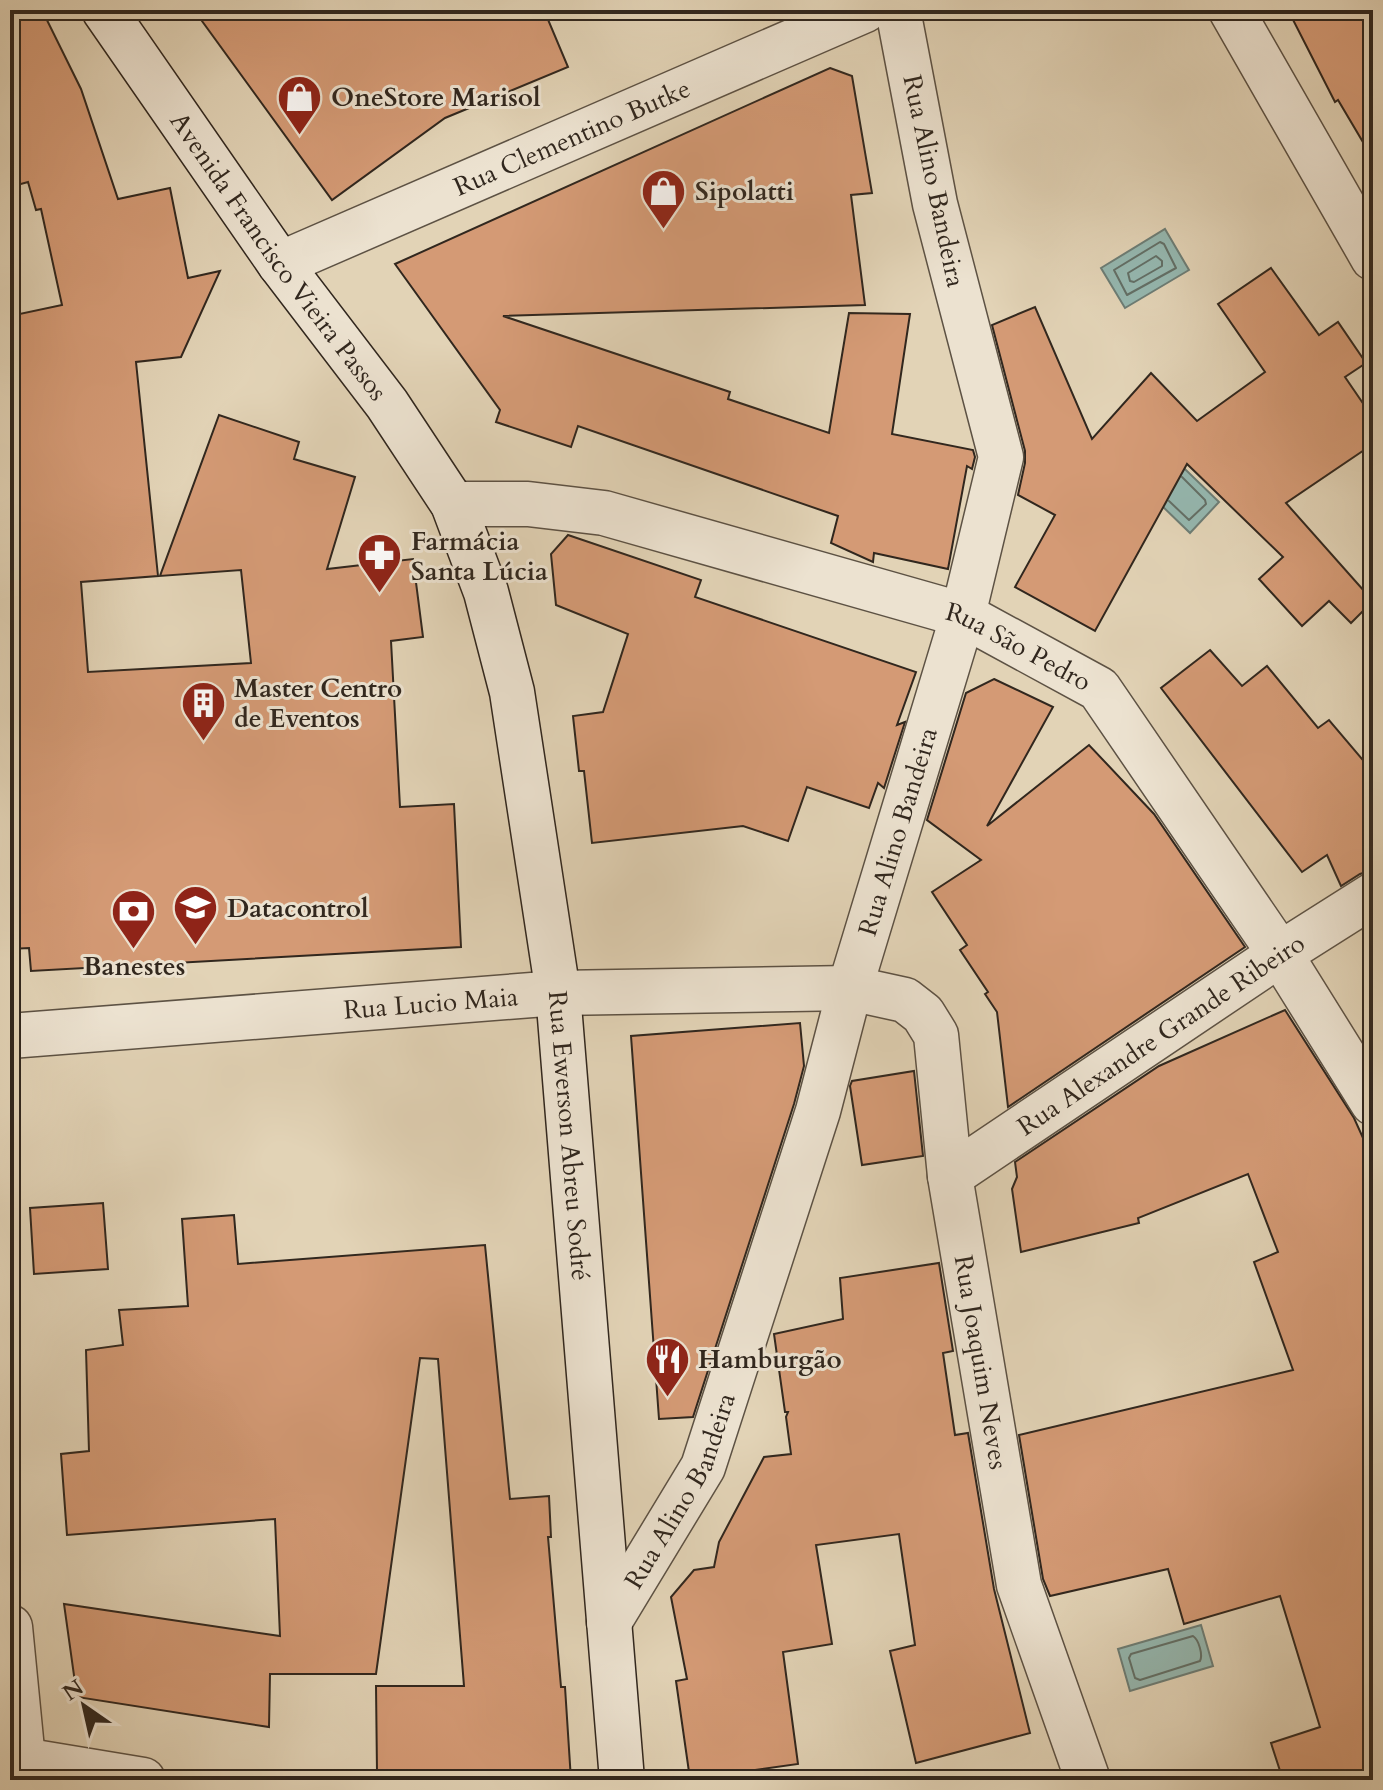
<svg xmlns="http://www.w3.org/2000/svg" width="1383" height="1790" viewBox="0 0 1383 1790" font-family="Cardo,serif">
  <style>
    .water { fill: #95b7af; stroke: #6d7d75; stroke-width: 2 }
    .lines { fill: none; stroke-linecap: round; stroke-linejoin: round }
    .shore { stroke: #636f66; stroke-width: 2 }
    .building { fill: #d49a75; stroke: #31271e; stroke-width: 2 }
    .minor-casing { stroke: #5d5244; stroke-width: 47 }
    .tertiary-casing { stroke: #5d5244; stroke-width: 47 }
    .secondary-casing { stroke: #31271e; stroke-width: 47 }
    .minor { stroke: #ece2d0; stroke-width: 44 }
    .tertiary { stroke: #ece2d0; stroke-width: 44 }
    .secondary { stroke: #ece2d0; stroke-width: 44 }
    .labels { text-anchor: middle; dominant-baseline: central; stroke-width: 6; stroke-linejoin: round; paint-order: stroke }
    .poi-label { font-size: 26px; font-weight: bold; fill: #31271e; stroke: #ece2d0; text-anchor: start }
    .street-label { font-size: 26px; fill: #31271e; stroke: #ece2d0 }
  </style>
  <rect width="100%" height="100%" fill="#e2d3b6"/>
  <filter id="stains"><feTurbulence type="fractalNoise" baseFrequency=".0025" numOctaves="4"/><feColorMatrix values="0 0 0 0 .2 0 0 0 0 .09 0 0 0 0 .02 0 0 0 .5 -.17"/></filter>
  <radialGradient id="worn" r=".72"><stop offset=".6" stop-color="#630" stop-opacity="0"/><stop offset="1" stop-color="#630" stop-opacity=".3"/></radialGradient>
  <!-- water -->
  <g class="water">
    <polygon points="1165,229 1189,270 1125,308 1101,268"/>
    <polygon points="1158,443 1219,502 1190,533 1128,473"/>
    <polygon points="1201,1625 1213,1666 1130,1691 1118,1649"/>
  </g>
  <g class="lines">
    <!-- shore -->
    <g class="shore">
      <polygon points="1160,242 1164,244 1176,268 1127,295 1114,270"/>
      <polygon points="1156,256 1162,261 1162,266 1134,282 1130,281 1128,273"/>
      <polyline points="1169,501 1189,520 1206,504 1205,500 1182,477"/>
      <path d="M1193 1636C1199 1640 1203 1655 1200 1661L1140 1680 1135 1678 1129 1658 1131 1654Z"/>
    </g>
  </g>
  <!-- building -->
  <g class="building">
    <polygon points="10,10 42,10 81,89 118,199 170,188 188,278 220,271 181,357 136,362 158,576 81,582 88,672 251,663 241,570 160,576 219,415 299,442 294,459 355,477 327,569 413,559 423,637 391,641 400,807 454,804 461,947 31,971 29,948 10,949 10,316 62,305 41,209 36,210 28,182 10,187"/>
    <polygon points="194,10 544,10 568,67 445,118 332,200"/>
    <polygon points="1288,10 1373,10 1373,159 1338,100 1335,102"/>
    <polygon points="830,68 852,76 872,193 851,195 865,305 503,316 730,392 728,399 829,433 849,313 910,314 892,434 973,450 975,457 972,469 967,466 948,569 874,553 873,562 831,543 838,516 578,426 571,447 496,422 500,410 395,264"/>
    <polygon points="1271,268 1319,335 1338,322 1366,363 1345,377 1373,418 1373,444 1286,503 1373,601 1351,623 1329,601 1302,626 1259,579 1283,557 1187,464 1095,631 1015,587 1055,515 1018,495 1025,463 1025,451 992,325 1035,307 1092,439 1151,373 1197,421 1265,372 1218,304"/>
    <polygon points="568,535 701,580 695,597 916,672 897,725 905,722 884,788 878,783 869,808 807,787 788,841 743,826 592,843 584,771 579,771 573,716 603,712 628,634 556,605 551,554"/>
    <polygon points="1210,650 1242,686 1267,666 1318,728 1329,720 1373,772 1373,870 1360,874 1341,886 1327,855 1302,872 1161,688"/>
    <polygon points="994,679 1053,707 987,826 1089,745 1154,814 1245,947 1008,1107 997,1012 985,994 988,992 960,950 967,945 932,892 981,860 927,820 966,693"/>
    <polygon points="1373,925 1373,951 1363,931"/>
    <polygon points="1285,1010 1354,1118 1373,1160 1373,1780 1283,1780 1271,1743 1320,1727 1280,1596 1184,1624 1168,1569 1050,1596 1043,1579 1019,1435 1293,1370 1254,1262 1278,1252 1248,1174 1138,1218 1139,1223 1021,1252 1012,1189 1017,1177 1015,1162 1159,1066"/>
    <polygon points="800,1023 804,1066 794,1104 693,1417 659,1419 631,1036"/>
    <polygon points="914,1071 923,1156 862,1165 850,1086 852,1081"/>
    <polygon points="103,1203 108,1269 34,1274 30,1208"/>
    <polygon points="234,1215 238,1264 485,1245 510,1499 549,1496 551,1537 548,1537 561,1687 565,1687 571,1780 423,1780 377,1772 376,1686 464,1686 438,1359 420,1358 376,1674 270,1674 269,1727 77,1697 64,1604 280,1636 275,1519 67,1535 61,1454 89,1451 86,1350 123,1345 119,1310 188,1306 182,1219"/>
    <polygon points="939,1263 953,1351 943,1353 955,1435 968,1433 994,1589 1030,1733 916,1763 890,1651 915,1645 899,1534 816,1545 832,1644 783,1652 798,1764 690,1779 676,1681 687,1679 671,1597 694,1570 714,1567 719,1542 764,1457 791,1454 786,1417 788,1412 785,1412 774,1334 843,1319 840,1278"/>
  </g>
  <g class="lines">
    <defs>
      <g id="minor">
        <path id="s1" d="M453 504H528L604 513 963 615 1099 689 1280 954 1373 1103"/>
        <path id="s2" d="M10 1036 558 993 850 988 905 1000 923 1014 936 1035 950 1176 1019 1585 1088 1780"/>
        <path id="s3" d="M950 1176 1280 954 1373 895"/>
        <path id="s4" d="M609 1622 703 1467 818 1111 850 988 963 615 1001 457 935 204 898 10"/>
        <polyline points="10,1627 23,1760 19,1780"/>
        <polyline points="10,1758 143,1780"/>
      </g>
      <g id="tertiary">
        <polyline points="1231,10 1373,258"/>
        <path id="s5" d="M280 264 865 10"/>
      </g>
      <g id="secondary">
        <path id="s6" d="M104 10 280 264 387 404 453 504 486 592 512 692 558 993 622 1780"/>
      </g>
    </defs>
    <!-- minor casing -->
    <use href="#minor" class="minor-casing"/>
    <!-- tertiary casing -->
    <use href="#tertiary" class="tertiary-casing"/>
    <!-- secondary casing -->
    <use href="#secondary" class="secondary-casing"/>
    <!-- minor -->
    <use href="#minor" class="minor"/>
    <!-- tertiary -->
    <use href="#tertiary" class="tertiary"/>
    <!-- secondary -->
    <use href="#secondary" class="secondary"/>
  </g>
  <!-- icons -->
  <defs>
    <symbol id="shop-pin" viewBox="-11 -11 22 30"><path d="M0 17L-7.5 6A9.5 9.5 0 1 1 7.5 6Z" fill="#8f2418" stroke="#ece2d0"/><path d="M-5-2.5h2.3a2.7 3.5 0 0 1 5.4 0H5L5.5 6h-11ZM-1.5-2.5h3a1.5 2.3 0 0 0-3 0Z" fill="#fff"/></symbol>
    <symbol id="pharmacy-pin" viewBox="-11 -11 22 30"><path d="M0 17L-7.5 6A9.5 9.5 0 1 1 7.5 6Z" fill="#8f2418" stroke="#ece2d0"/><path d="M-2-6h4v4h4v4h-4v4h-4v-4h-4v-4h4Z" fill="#fff"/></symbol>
    <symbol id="building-pin" viewBox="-11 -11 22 30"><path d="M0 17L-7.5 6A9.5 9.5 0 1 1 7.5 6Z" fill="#8f2418" stroke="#ece2d0"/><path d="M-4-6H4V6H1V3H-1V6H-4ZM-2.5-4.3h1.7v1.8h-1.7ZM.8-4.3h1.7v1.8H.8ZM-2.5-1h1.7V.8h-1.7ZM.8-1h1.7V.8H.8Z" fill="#fff"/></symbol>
    <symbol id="university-pin" viewBox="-11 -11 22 30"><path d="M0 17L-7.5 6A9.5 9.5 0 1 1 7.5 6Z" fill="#8f2418" stroke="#ece2d0"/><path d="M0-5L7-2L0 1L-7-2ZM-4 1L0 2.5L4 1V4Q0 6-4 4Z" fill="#fff"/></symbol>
    <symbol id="bank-pin" viewBox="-11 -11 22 30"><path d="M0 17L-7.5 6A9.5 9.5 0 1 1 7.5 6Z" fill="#8f2418" stroke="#ece2d0"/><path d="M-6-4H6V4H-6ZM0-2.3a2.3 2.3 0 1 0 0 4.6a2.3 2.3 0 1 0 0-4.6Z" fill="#fff"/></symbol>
    <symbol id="restaurant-pin" viewBox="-11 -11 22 30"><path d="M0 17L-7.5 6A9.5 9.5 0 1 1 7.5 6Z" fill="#8f2418" stroke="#ece2d0"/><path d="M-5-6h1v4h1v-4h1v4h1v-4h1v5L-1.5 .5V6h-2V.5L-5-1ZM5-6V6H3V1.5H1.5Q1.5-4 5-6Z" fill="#fff"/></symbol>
  </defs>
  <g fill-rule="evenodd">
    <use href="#shop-pin" x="274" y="72" width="51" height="69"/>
    <use href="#shop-pin" x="638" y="166" width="51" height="69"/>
    <use href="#pharmacy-pin" x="354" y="530" width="51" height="69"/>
    <use href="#building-pin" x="178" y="678" width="51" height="69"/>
    <use href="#university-pin" x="170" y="882" width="51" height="69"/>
    <use href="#bank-pin" x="108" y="886" width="51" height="69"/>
    <use href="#restaurant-pin" x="642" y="1334" width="51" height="69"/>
  </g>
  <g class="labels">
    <!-- poi labels -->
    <g class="poi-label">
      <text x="331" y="97">OneStore Marisol</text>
      <text x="695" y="191">Sipolatti</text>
      <text x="411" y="541">Farmácia<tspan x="411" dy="30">Santa Lúcia</tspan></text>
      <text x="234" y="688">Master Centro<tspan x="234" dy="30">de Eventos</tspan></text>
      <text x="227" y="908">Datacontrol</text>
      <text x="134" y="966" text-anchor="middle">Banestes</text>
      <text x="698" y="1359">Hamburgão</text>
    </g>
    <!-- street labels -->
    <g class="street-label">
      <text stroke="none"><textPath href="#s5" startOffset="318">Rua Clementino Butke</textPath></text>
      <text transform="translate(934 181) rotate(78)">Rua Alino Bandeira</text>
      <text stroke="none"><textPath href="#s6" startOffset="302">Avenida Francisco Vieira Passos</textPath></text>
      <text stroke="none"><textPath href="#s1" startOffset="588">Rua São Pedro</textPath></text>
      <text stroke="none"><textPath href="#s4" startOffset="846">Rua Alino Bandeira</textPath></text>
      <text stroke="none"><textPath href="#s2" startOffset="422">Rua Lucio Maia</textPath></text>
      <text stroke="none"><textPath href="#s3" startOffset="254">Rua Alexandre Grande Ribeiro</textPath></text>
      <text stroke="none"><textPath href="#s6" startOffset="1250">Rua Ewerson Abreu Sodré</textPath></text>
      <text stroke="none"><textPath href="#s2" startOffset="1276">Rua Joaquim Neves</textPath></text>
      <text stroke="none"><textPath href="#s4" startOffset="150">Rua Alino Bandeira</textPath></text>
    </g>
  </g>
  <!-- margin -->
  <rect width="1383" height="1790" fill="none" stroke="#e2d3b6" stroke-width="40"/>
  <rect x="12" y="12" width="1359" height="1766" fill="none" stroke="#31271e" stroke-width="4"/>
  <rect x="20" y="20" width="1343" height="1750" fill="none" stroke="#31271e" stroke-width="2"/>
  <!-- north arrow -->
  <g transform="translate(84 1706) rotate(326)" stroke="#ece2d0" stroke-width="6" paint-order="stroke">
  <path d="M0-6L14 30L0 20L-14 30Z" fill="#31271e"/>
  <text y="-12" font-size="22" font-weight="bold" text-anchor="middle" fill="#31271e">N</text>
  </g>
  <rect width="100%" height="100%" filter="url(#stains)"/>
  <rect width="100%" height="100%" fill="url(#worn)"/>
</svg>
